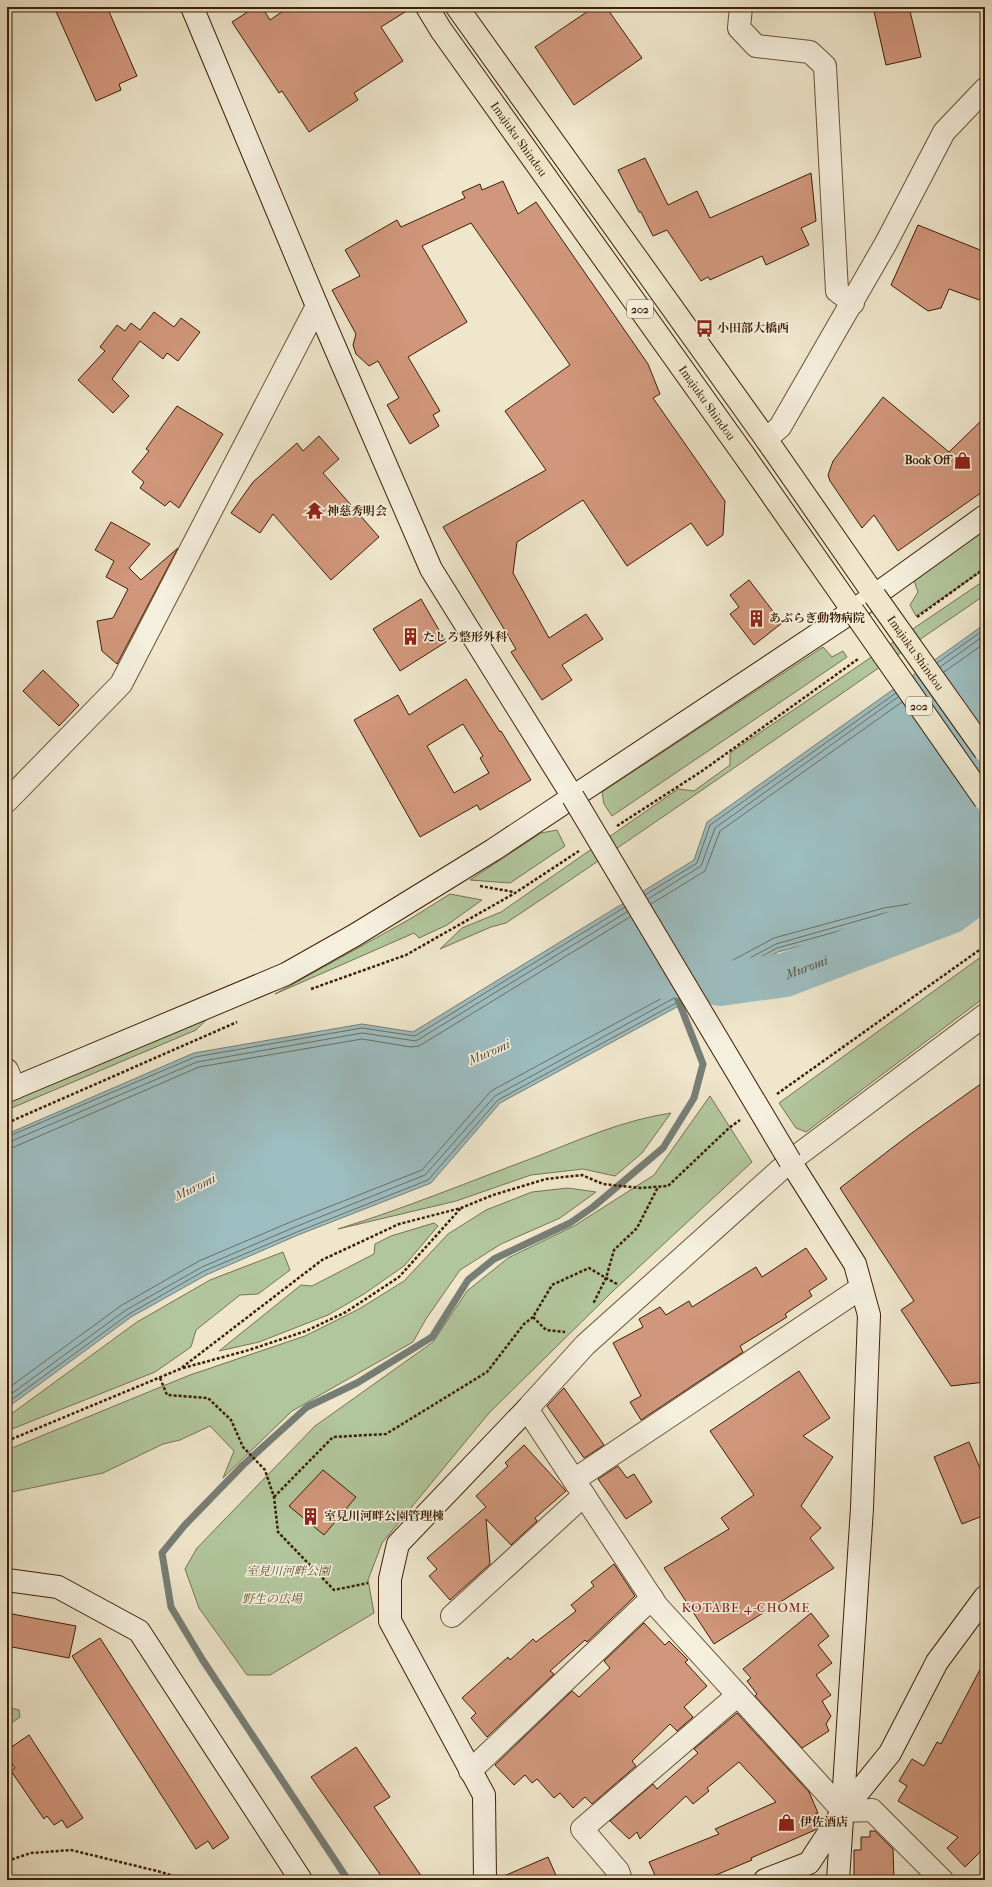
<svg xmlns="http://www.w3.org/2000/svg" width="992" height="1887" viewBox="0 0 992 1887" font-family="'IM FELL French Canon','Noto Serif JP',serif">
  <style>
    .green { fill: #b2c69d; stroke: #787250 }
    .water { fill: #9dbdc0; stroke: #777e75 }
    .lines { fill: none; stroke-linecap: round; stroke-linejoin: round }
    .shore { stroke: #6d6e62; stroke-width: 1 }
    .stream { stroke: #777e75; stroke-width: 7 }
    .river { stroke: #9dbdc0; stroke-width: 44 }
    .building { fill: #d1977c; stroke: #3d1f04; fill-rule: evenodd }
    .street-casing { stroke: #6a5136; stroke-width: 24 }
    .secondary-casing { stroke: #3d1f04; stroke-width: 24 }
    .highway-casing { stroke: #3d1f04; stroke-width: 24 }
    .path { stroke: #3d1f04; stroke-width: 2.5; stroke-dasharray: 3 2; stroke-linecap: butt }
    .street { stroke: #f5efde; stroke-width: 22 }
    .secondary { stroke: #f5efde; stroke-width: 22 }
    .highway { stroke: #efe6cc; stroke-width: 22 }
    .secondary-bridge-casing { stroke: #3d1f04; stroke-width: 24; stroke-linecap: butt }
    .highway-bridge-casing { stroke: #3d1f04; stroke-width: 24; stroke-linecap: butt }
    .secondary-bridge { stroke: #f5efde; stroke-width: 22 }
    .highway-bridge { stroke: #efe6cc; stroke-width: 22 }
    .labels { text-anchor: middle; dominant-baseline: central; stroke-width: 3.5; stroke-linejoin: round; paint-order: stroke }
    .shield { fill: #f5efde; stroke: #745d45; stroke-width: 1 }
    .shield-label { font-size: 11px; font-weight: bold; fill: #3d1f04 }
    .street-label { font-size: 12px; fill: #3d1f04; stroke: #f5efde }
    .poi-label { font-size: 12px; font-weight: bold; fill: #3d1f04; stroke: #f5efde; text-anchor: start }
    .park-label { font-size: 12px; font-style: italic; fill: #605132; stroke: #f5efde }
    .water-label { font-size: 13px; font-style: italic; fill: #5a4e3c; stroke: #f5efde }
    .neighbourhood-label { font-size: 13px; letter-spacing: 1px; fill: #7a1f14; stroke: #f5efde }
  </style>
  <rect width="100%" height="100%" fill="#efe6cc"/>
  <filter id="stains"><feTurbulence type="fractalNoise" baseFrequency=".005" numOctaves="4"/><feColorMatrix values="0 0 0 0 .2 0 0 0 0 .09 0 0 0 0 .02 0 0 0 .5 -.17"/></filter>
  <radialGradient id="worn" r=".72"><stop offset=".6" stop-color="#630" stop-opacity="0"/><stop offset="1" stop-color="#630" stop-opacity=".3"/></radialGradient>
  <!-- green -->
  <g class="green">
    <polygon points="985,528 985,569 916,616 910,605 918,592 913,578"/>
    <path d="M985 580V595C825 704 667 816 506 923L491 927 440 949 462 928 501 912 678 789 694 791 730 765V753Z"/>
    <polygon points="823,647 832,657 843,651 847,657 612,816 604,804 602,792"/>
    <polygon points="557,830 565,846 510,883 470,880 541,833"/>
    <polygon points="450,894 482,900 447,925 419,938 414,933 275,994 410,919"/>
    <polygon points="985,954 985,997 806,1132 796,1128 779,1103"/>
    <polygon points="211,1015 196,1030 7,1110 7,1100"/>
    <polygon points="710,1096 752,1162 612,1292 489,1413 382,1543 368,1580 374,1613 270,1675 247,1675 199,1608 185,1569 197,1548 315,1426 433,1342 467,1291 508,1258 574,1226 654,1175"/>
    <path d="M671 1113 642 1153 615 1176 583 1169 531 1175 456 1201 338 1229C406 1208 471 1181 538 1156 581 1139 624 1120 671 1113Z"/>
    <polygon points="568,1188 596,1192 560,1218 501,1244 460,1270 426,1319 413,1342 292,1411 223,1478 234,1451 210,1426 180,1440 163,1444 103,1473 7,1493 7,1450 190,1375 305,1336 359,1309 404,1281 448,1234 486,1210 532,1192"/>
    <polygon points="434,1223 438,1226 404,1266 364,1294 328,1315 259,1342 219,1351 301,1285 312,1286 374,1254 375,1244 391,1236"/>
    <polygon points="283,1252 290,1270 258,1294 240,1295 196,1330 191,1347 155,1372 7,1431 7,1417 137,1322 210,1280"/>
    <polygon points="7,1707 19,1710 20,1717 7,1726"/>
  </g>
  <!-- water -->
  <polygon class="water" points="985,624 985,907 887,922 778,952 500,1103 431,1183 298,1235 206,1275 131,1317 7,1408 7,1134 194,1053 362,1024 413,1032 694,860 707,822"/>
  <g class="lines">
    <!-- shore -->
    <g class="shore">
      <polyline points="937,663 985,629"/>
      <polyline points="940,667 985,635"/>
      <polyline points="944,672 985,643"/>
      <polyline points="645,895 697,863 710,825 896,693"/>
      <polyline points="648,899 701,866 715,828 898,697"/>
      <polyline points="651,904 705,871 720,831 902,702"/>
      <polyline points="696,980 774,938 884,908 985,892"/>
      <polyline points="699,985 776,944 885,913 985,898"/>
      <polyline points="702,989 777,948 886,918 985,903"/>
      <polyline points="7,1137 195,1057 362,1028 415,1036 625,907"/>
      <polyline points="7,1143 197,1062 362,1033 416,1041 627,912"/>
      <polyline points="7,1149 14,1147 199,1067 362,1039 411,1047 419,1046 630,917"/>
      <polyline points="7,1389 122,1305 199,1261 293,1221 422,1170 491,1091 675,991"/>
      <polyline points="7,1397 126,1310 202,1267 295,1227 425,1175 495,1096 678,996"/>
      <polyline points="7,1403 129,1314 204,1271 297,1232 428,1180 498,1100 680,1001"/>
    </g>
    <!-- stream -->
    <polyline class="stream" points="348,1880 202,1659 171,1607 162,1553 184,1526 243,1465 307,1407 357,1383 432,1337 468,1280 494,1259 570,1223 593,1207 663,1148 694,1098 703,1064 677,997"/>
    <!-- river -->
    <path class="river" id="s1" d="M661 977 668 974 720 984 785 975 950 912 985 886"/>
  </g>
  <!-- building -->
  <g class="building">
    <polygon points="54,7 107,7 137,76 119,84 121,90 96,101"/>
    <polygon points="255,7 262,7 270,20 289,7 413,7 381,27 403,61 354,93 358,100 309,132 282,91 279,93 232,22"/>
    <polygon points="594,7 606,7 642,58 574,105 535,47"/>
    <polygon points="873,7 909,7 921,57 886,65"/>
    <polygon points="645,158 668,205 697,191 710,218 811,173 816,221 801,228 809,245 766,265 762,256 710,280 708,277 701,281 667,230 653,236 641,212 639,212 618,170"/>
    <polygon points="503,181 518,214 536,202 648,364 660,394 653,398 725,501 723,535 707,546 691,523 627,566 583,500 517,542 513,573 549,638 586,614 603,639 562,665 572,680 542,700 511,652 516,649 443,527 546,470 505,411 570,365 471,223 422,246 467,322 408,357 440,411 433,415 439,426 410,444 387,405 399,398 378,361 369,366 356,354 353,345 356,334 332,290 360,276 345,250 397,220 401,227 465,198 462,192 480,184 482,190"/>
    <polygon points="918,225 985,252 985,302 949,289 941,308 928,311 891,285"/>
    <polygon points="154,312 174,327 181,318 200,332 178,361 167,353 163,359 140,341 112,379 129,396 113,413 78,380 105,351 100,347 117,325 125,331 131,323 140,330"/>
    <polygon points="883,397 949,452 985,417 985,490 898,551 874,515 862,528 830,481 828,475 833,461"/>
    <polygon points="177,406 223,434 179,508 170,501 165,506 140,488 144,482 132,472 149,451 146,449"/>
    <polygon points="319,436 339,459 323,473 379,537 331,580 273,514 260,533 231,513 253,482 297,443 303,451"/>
    <polygon points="111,522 150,544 129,568 141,580 178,548 117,664 102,651 97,621 113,618 128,589 106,577 114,561 95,550"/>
    <polygon points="749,580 782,623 754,645 730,614 739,607 730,595"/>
    <polygon points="421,599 446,642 400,671 373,629"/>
    <polygon points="43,670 79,705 59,726 23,691"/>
    <path d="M466 679 500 732 501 731 531 780 480 810 477 805 420 837 354 720 398 695 409 715ZM463 724 483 756 480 758 489 773 454 793 427 746Z"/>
    <polygon points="985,1081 985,1382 951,1386 901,1310 914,1301 840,1188 909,1135"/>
    <polygon points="806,1248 827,1279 809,1291 812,1296 785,1314 787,1317 740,1346 743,1352 641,1420 630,1402 641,1396 613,1343 643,1327 639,1319 660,1307 666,1315 689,1301 692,1307 756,1267 762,1277"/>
    <polygon points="799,1371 830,1418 803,1436 833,1457 801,1506 821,1528 810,1538 834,1568 714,1644 664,1568 729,1529 721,1518 754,1495 710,1431"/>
    <polygon points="564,1388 604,1445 584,1458 547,1406"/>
    <polygon points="969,1442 985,1480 985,1515 962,1524 934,1457"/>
    <polygon points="524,1445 566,1491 535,1518 537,1521 511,1545 486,1519 490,1564 450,1600 429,1576 437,1569 427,1558 486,1507 476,1496 508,1466 505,1463"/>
    <polygon points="618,1466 627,1478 634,1474 652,1502 626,1519 598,1479"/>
    <polygon points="323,1470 356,1497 324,1535 289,1506"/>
    <polygon points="614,1564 635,1596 587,1642 585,1640 550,1671 554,1674 487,1737 471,1718 476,1713 462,1698 508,1657 510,1660 533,1639 536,1642 576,1611 571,1605 594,1586 591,1582"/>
    <polygon points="7,1613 76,1626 69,1658 7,1646"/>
    <polygon points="811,1613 829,1636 818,1645 832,1663 816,1675 831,1695 822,1701 831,1716 826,1724 829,1731 802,1748 755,1696 757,1694 747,1681 751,1678 743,1669"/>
    <polygon points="644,1623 665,1645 669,1641 688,1660 685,1662 707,1686 684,1707 693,1717 677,1731 670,1724 632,1761 636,1766 592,1804 585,1797 573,1808 560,1793 554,1798 537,1779 532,1783 525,1775 514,1785 495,1765 572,1691 579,1697 610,1668 604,1661"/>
    <polygon points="100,1638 229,1838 213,1849 208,1841 196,1849 72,1656"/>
    <polygon points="985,1660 985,1853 981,1851 965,1867 947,1848 958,1837 898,1801 907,1786 899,1781 912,1759 924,1766 937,1742 941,1744"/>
    <polygon points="737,1713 809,1792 818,1813 813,1815 818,1826 815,1830 751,1858 752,1860 704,1880 657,1880 649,1862 719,1834 715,1829 776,1802 739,1762 707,1788 709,1791 693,1804 686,1796 640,1839 637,1832 629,1839 610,1821 653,1784 657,1789 698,1753 694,1749"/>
    <polygon points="29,1735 83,1818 67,1828 62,1820 54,1825 47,1816 44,1819 11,1771 15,1768 7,1757 7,1750"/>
    <polygon points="356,1747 390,1797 374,1807 424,1880 384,1880 311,1777"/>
    <polygon points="870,1831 875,1831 893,1849 894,1880 854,1880 854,1850 861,1850 861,1837 870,1837"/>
    <polygon points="548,1857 558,1880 497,1880 497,1879"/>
  </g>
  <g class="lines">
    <defs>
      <g id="street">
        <polyline points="741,7 739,28 756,46 810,52 825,66 837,291 853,303"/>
        <polyline points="766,439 780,427 886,243 944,132 985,89"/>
        <polyline points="7,801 121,684 317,306"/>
        <polyline points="7,1070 15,1088"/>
        <polyline points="574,1480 861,1288"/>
        <polyline points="452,1616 584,1495"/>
        <polyline points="470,1771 652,1598"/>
        <polyline points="621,1880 618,1871 582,1829 738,1695"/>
        <polyline points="942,1880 872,1810 843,1811 657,1606 527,1409 585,1345 790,1161 985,1015"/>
      </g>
      <g id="secondary">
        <polyline points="192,7 317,306 431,569 573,797"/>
        <polyline points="7,1091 286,974 355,935 493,850 853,611 985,516"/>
        <polyline points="790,1161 855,1264 869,1315 862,1508 838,1880"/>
        <polyline points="7,1580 58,1587 139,1631 301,1880"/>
        <polyline points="485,1880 484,1795 390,1621 390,1579 398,1544 527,1409"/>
        <polyline points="765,1880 809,1863 843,1811 890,1753 937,1662 985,1597"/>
      </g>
      <g id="highway">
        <path id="s2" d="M427 7 441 30 744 455 853 611"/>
        <polyline points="457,7 766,439 875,596"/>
      </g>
    </defs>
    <!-- street casing -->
    <use href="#street" class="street-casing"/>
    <!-- secondary casing -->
    <use href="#secondary" class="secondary-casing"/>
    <!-- highway casing -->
    <use href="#highway" class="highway-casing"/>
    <!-- path -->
    <g class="path">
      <polyline points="917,617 985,568"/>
      <polyline points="617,826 702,771 858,659"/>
      <polyline points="480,886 514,892"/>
      <polyline points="311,989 406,955 515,893 579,851"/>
      <polyline points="777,1094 985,946"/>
      <polyline points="7,1123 237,1022"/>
      <polyline points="617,1284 606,1278 614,1250 637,1228 658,1187"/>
      <polyline points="533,1317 546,1330 565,1332"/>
      <polyline points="183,1368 249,1350 306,1331 346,1312 399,1277 461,1208"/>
      <polyline points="160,1378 167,1395 208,1398 231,1420 243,1447 265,1470 274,1497 278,1532 334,1590 368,1583"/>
      <polyline points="7,1441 180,1369 322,1260 399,1224 461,1208 493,1195 546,1179 582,1175 603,1184 640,1188 668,1186 729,1128 740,1120"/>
      <polyline points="274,1497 333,1437 386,1434 487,1372 524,1324 533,1317 552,1285 589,1268 606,1278 593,1304"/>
      <polyline points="7,1861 31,1853 71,1850 161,1872 186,1880"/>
    </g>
    <!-- street -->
    <use href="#street" class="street"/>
    <!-- secondary -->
    <use href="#secondary" class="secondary"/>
    <!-- highway -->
    <use href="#highway" class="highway"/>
    <defs>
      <polyline id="secondary-bridge" points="573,797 790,1161"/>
      <g id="highway-bridge">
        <path id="s3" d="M875 596 985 751"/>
        <polyline points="853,611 985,800"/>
      </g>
    </defs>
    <!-- secondary-bridge casing -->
    <use href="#secondary-bridge" class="secondary-bridge-casing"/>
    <!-- highway-bridge casing -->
    <use href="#highway-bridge" class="highway-bridge-casing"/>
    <!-- secondary-bridge -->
    <use href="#secondary-bridge" class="secondary-bridge"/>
    <!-- highway-bridge -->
    <use href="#highway-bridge" class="highway-bridge"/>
  </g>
  <!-- icons -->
  <defs>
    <symbol id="bus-bare" viewBox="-9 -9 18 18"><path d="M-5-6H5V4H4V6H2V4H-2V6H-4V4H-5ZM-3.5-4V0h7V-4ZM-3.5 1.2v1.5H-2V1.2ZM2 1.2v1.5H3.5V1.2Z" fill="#8f2418" stroke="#f5efde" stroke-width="2.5" paint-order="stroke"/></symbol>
    <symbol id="shop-bare" viewBox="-9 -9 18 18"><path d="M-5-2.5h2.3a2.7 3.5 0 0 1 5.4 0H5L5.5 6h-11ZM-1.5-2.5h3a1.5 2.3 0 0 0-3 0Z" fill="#8f2418" stroke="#f5efde" stroke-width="2.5" paint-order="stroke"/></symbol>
    <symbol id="temple-bare" viewBox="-9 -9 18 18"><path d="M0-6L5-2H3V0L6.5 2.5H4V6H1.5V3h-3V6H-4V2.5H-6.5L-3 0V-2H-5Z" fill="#8f2418" stroke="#f5efde" stroke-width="2.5" paint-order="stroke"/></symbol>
    <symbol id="building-bare" viewBox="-9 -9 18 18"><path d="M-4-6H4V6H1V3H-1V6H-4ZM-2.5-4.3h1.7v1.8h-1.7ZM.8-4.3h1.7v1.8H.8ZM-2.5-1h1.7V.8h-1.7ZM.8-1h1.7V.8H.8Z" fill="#8f2418" stroke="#f5efde" stroke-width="2.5" paint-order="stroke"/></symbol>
  </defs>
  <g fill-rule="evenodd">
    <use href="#bus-bare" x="692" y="316" width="25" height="25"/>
    <use href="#shop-bare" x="950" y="448" width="25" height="25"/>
    <use href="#temple-bare" x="302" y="498" width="25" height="25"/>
    <use href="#building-bare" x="744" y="606" width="25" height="25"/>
    <use href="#building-bare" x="398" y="624" width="25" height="25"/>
    <use href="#building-bare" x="298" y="1504" width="25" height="25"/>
    <use href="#shop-bare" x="774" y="1810" width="25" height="25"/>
  </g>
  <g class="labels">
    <!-- shield labels -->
    <g class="shield">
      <rect x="627" y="300" width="26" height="18" rx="3"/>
      <rect x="906" y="697" width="26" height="18" rx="3"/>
    </g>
    <g class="shield-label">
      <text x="640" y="309">202</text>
      <text x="919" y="706">202</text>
    </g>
    <!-- street labels -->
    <g class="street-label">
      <text stroke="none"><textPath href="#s2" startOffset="161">Imajuku Shindou</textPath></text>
      <text stroke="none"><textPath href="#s2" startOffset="485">Imajuku Shindou</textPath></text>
      <text stroke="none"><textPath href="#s3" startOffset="70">Imajuku Shindou</textPath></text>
    </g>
    <!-- poi labels -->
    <g class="poi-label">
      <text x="717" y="328">小田部大橋西</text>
      <text x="950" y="460" text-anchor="end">Book Off</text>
      <text x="327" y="511">神慈秀明会</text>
      <text x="769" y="618">あぶらぎ動物病院</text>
      <text x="423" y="637">たしろ整形外科</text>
      <text x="324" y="1516">室見川河畔公園管理棟</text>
      <text x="800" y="1822">伊佐酒店</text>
    </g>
    <!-- park labels -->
    <g class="park-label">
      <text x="288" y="1571">室見川河畔公園</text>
      <text x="272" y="1599">野生の広場</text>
    </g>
    <!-- water labels -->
    <g class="water-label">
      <text stroke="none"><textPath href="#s1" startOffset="149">Muromi</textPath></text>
      <text transform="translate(489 1052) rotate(-24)">Muromi</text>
      <text transform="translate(195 1187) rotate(-26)">Muromi</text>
    </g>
    <!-- neighbourhood labels -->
    <g class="neighbourhood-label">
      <text x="746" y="1607">KOTABE 4-CHOME</text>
    </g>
  </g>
  <!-- margin -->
  <rect width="992" height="1887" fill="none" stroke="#efe6cc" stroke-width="24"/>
  <rect x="8" y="8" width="976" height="1871" fill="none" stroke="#3d1f04" stroke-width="2"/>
  <rect x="12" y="12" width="968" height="1863" fill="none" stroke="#3d1f04"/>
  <rect width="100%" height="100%" filter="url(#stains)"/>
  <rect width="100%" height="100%" fill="url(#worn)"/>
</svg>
